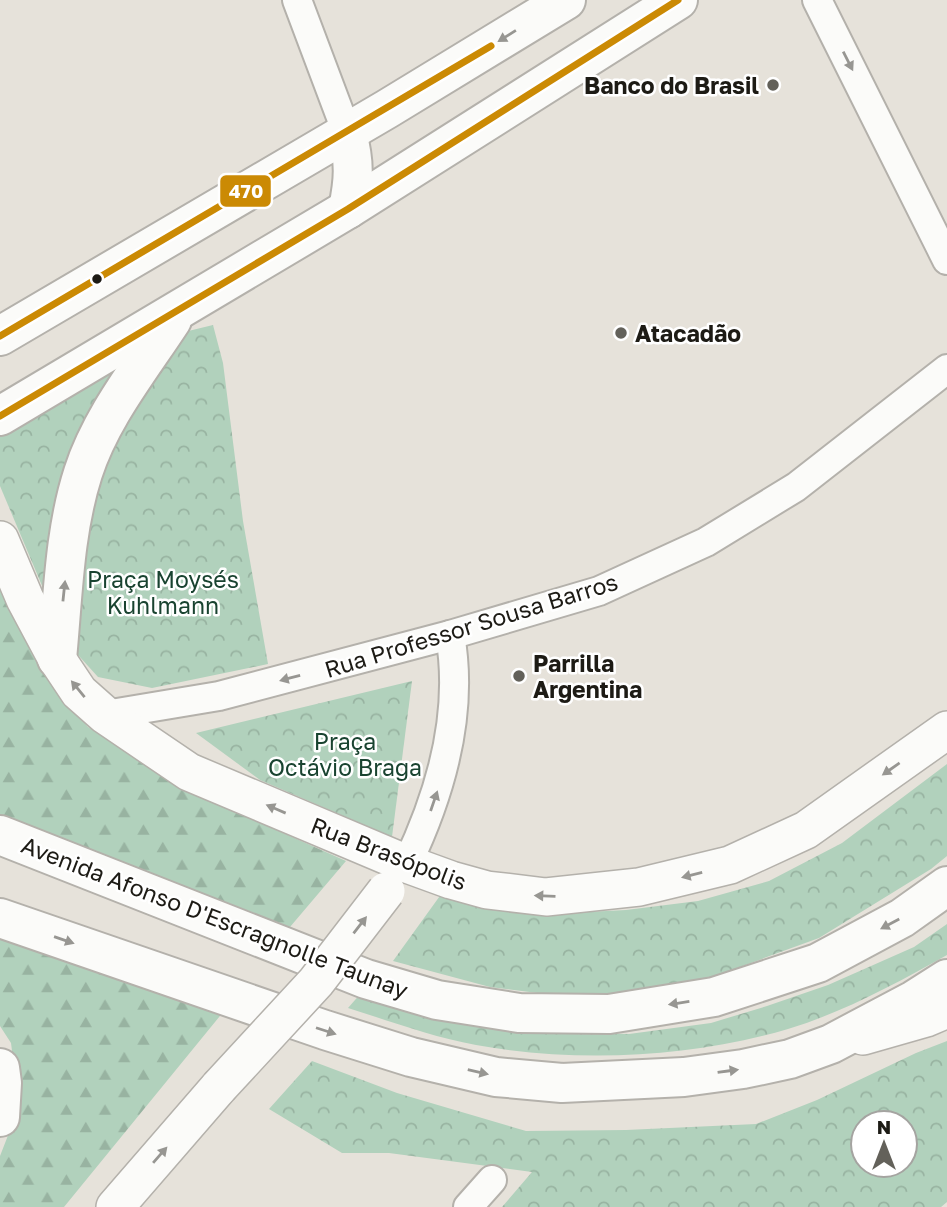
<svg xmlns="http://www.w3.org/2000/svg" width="947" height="1207" viewBox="0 0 947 1207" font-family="'Golos Text',sans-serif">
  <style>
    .forest { fill: url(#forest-firs) }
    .park { fill: url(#park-crowns); fill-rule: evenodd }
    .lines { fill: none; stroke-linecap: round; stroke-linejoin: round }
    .minor-casing { stroke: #b4b1ab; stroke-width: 32 }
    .tertiary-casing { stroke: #b4b1ab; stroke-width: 40 }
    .secondary-casing { stroke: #b4b1ab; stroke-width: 42 }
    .trunk-casing { stroke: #b4b1ab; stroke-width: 42 }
    .minor { stroke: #fbfbf9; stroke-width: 28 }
    .tertiary { stroke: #fbfbf9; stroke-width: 37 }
    .secondary { stroke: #fbfbf9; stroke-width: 38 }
    .trunk { stroke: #fbfbf9; stroke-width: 38 }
    .tertiary-bridge-casing { stroke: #b4b1ab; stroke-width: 40; stroke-linecap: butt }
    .tertiary-bridge { stroke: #fbfbf9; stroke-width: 37 }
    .bus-1-casing { stroke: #fff; stroke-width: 12 }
    .bus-1 { stroke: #cb8a04; stroke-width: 7 }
    .oneway { fill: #979692 }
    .poi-dot { fill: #63615a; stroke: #fff; stroke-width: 2.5 }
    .bus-dot { fill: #1d1b15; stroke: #fff; stroke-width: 2.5 }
    .labels { text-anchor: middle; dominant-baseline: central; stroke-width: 5; stroke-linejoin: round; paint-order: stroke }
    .poi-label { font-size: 23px; font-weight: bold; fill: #1d1b15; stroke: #fff; text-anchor: start }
    .park-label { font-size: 23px; fill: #194330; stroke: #fff }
    .street-label { font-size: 23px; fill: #1d1b15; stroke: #fff }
    .line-badge { stroke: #fff; stroke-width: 2.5 }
    .badge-label { font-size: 19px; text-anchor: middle; font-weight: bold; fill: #fff }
  </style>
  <defs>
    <pattern id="forest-firs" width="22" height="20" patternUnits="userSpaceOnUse" patternTransform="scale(1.75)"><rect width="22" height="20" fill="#b1d1bc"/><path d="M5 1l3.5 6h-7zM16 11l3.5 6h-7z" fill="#98b3a1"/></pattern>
    <pattern id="park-crowns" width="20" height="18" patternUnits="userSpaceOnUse" patternTransform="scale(1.75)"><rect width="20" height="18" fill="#b1d1bc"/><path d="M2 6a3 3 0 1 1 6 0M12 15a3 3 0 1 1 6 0" fill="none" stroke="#98b3a1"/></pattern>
  </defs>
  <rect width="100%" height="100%" fill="#e6e2da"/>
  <!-- forest -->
  <g class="forest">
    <polygon points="0,581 40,668 88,727 178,786 346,861 290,927 0,815"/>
    <polygon points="0,936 224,1011 64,1207 0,1207 0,1156 14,1120 16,1082 11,1043 0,1026"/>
  </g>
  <!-- park -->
  <g class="park">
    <polygon points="213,325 223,363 243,521 268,664 152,688 98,677 69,645 93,475 176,334"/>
    <polygon points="137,349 51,607 0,486 0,435"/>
    <polygon points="412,681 392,837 260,780 196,733"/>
    <polygon points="947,764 947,856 931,869 819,938 707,979 644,992 577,998 490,987 393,961 442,893 567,913 626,910 698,901 769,881 842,843"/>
    <path d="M947 924V955C897 983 844 1012 788 1029 689 1058 577 1063 476 1045 432 1037 390 1021 348 1008L362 992 549 1032 629 1034 711 1023 767 1006 828 985 914 947Z"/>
    <path d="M947 1041V1202L941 1207H502L532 1172 389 1153H342L269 1109 312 1061 397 1093 526 1131 626 1130 756 1124 817 1100 916 1053ZM863 1123H905V1165H863Z"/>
  </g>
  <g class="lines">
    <defs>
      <g id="minor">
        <polyline points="297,0 347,133"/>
        <polyline points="817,0 947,260"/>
        <polyline points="105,715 219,696 450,635 599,591 706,542 796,487 947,369"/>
        <path d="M407 864C441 793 464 714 450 635"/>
        <polyline points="468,1207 492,1180"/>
      </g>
      <g id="tertiary">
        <polyline points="0,540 25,599 57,659 79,692 105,715 189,772 407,864 451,880 487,890 546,897 639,887 730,865 806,830 947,730"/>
        <polyline points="863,1036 926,1018 947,1009"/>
        <polyline points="115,1207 219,1087"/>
      </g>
      <g id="secondary">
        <path d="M347 133C355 163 354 179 348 209"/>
        <polyline points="0,336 387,109 566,0"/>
        <polyline points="0,416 348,209 678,0"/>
        <path d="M57 659C63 597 64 532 83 473 101 417 140 369 172 320"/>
      </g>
      <g id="trunk">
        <polyline points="0,835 366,979 437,1000 519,1013 609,1014 714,997 818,963 902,918 947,886"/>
        <polyline points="0,918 325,1030 411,1057 496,1077 562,1083 684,1077 743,1069 790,1059 831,1044 914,1000 947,979"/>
        <polyline points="0,1068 2,1083 0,1117"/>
      </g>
    </defs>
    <!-- minor casing -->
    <use href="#minor" class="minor-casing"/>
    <!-- tertiary casing -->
    <use href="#tertiary" class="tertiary-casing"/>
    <!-- secondary casing -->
    <use href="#secondary" class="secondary-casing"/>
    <!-- trunk casing -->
    <use href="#trunk" class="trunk-casing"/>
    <!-- minor -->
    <use href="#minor" class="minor"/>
    <!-- tertiary -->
    <use href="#tertiary" class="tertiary"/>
    <!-- secondary -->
    <use href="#secondary" class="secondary"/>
    <!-- trunk -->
    <use href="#trunk" class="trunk"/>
    <defs>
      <polyline id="tertiary-bridge" points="219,1087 316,982 386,891"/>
    </defs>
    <!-- tertiary-bridge casing -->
    <use href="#tertiary-bridge" class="tertiary-bridge-casing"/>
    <!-- tertiary-bridge -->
    <use href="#tertiary-bridge" class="tertiary-bridge"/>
    <defs>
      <g id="bus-1">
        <polyline points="0,336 491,46"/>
        <polyline points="0,416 348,209 678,0"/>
      </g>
    </defs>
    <!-- bus-1 casing -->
    <use href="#bus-1" class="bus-1-casing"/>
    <!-- bus-1 -->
    <use href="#bus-1" class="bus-1"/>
  </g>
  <!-- one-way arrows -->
  <defs><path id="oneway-solid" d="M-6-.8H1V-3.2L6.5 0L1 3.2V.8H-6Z" transform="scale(1.75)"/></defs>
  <g class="oneway">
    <use href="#oneway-solid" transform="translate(507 36) rotate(148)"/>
    <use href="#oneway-solid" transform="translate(848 61) rotate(63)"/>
    <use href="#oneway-solid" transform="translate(64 591) rotate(-84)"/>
    <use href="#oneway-solid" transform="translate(290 678) rotate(165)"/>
    <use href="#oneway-solid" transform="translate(78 689) rotate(-129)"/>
    <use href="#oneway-solid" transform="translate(891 769) rotate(145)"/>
    <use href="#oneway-solid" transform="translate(434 801) rotate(-71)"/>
    <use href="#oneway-solid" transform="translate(276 809) rotate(-157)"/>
    <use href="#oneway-solid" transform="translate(692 875) rotate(166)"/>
    <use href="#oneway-solid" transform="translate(545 896) rotate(-178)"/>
    <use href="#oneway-solid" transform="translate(890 924) rotate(152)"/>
    <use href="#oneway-solid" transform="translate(360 925) rotate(-52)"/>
    <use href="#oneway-solid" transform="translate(64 940) rotate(19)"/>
    <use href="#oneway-solid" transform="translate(679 1003) rotate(171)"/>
    <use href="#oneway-solid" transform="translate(326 1031) rotate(18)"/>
    <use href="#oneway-solid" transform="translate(728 1071) rotate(-8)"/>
    <use href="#oneway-solid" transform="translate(478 1072) rotate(13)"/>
    <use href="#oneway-solid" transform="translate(160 1155) rotate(-49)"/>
  </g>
  <!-- markers -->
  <g class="poi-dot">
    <circle cx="773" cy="85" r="7"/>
    <circle cx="621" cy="333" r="7"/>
    <circle cx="519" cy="676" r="7"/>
  </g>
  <circle class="bus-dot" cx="97" cy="279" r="6"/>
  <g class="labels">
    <!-- poi labels -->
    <g class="poi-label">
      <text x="759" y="85" text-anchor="end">Banco do Brasil</text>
      <text x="635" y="333">Atacadão</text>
      <text x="533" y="663">Parrilla<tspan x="533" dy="26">Argentina</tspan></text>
    </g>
    <!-- park labels -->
    <g class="park-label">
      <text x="163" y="579">Praça Moysés<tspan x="163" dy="26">Kuhlmann</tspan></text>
      <text x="345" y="741">Praça<tspan x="345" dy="26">Octávio Braga</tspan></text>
    </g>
    <!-- street labels -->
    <g class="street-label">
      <text transform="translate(471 625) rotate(-17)">Rua Professor Sousa Barros</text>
      <text transform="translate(389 853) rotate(21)">Rua Brasópolis</text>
      <text transform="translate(215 917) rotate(21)">Avenida Afonso D'Escragnolle Taunay</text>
    </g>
  </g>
  <rect class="line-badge" x="219" y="174" width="53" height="34" rx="7" fill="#cb8a04"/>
  <g class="badge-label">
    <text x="246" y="198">470</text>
  </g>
  <!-- north arrow -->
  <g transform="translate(884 1144)"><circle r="33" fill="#ffffff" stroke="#a5a4a1" stroke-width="2"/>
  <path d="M0-5L12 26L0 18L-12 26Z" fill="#63615a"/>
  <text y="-10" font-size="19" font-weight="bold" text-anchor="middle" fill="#1d1b15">N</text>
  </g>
</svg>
